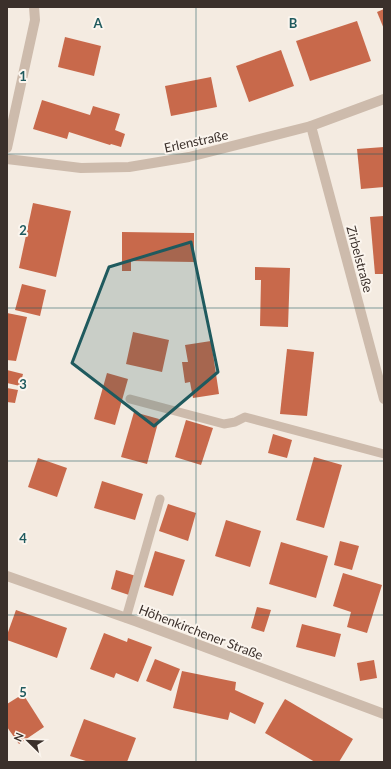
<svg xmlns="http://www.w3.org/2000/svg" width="391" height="769" viewBox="0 0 391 769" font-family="Lato,sans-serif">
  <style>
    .building { fill: #c8694b }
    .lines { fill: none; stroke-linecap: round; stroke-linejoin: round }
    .lane { stroke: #cdbbac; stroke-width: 9 }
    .street { stroke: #cdbbac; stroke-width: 10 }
    .marked { fill: #1f5a5e; fill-opacity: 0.2; stroke: #1f5a5e; stroke-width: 3; stroke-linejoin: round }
    .grid { fill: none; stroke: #1f5a5e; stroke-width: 1; stroke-opacity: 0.55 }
    .labels { text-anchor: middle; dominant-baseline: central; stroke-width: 4; stroke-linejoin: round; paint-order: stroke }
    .street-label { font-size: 13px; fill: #3b302b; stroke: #fbf5ee }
    .grid-label { font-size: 13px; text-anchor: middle; font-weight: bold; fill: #1f5a5e; stroke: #fbf5ee; stroke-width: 4; stroke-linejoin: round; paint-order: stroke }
  </style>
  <rect width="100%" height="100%" fill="#f4ebe1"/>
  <!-- building -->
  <g class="building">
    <polygon points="384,9 384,29 377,12"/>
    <polygon points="357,21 371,61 310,81 296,41"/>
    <polygon points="65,37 101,46 94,76 58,67"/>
    <polygon points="281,50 294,86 249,102 236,66"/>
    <polygon points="211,77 217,107 171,116 165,86"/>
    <polygon points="42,100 90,115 93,106 120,114 115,130 125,134 121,147 111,144 110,145 69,132 67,139 33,129"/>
    <polygon points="384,147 384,187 361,189 357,149"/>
    <polygon points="33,203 71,211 56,277 19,268"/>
    <polygon points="384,216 384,274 375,274 370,217"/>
    <polygon points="122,232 194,233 194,262 131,261 131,271 122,271"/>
    <polygon points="255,267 290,268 288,327 260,326 261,280 255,280"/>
    <polygon points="22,284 46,290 40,316 15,310"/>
    <polygon points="7,313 27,317 16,361 7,360"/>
    <polygon points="133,332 169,340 162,372 126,364"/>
    <polygon points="211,341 219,394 193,398 190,382 185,383 182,362 188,362 185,345"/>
    <polygon points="287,349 314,352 307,416 280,414"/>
    <polygon points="7,370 23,374 20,386 7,383"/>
    <polygon points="107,373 128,379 115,425 94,419"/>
    <polygon points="7,388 18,390 15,403 7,402"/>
    <polygon points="134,412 159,419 147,464 121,457"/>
    <polygon points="186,420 213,428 201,465 175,457"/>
    <polygon points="273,434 292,440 287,458 268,453"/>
    <polygon points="314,457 342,465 324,528 296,520"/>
    <polygon points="38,458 67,468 57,497 28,487"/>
    <polygon points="102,481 143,494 135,520 94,508"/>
    <polygon points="168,504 196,513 188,541 159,531"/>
    <polygon points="226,520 261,531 250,567 215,556"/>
    <polygon points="340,541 359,546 352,570 334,565"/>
    <polygon points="281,542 328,556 316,598 269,584"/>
    <polygon points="155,551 185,560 173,596 144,587"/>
    <polygon points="116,570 136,576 129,595 111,589"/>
    <polygon points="343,573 382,585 367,633 347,627 351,612 333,606"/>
    <polygon points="257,607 271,610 264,632 251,628"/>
    <polygon points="16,610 67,628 57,658 7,640 7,635"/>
    <polygon points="302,624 341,634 335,657 296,647"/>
    <polygon points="104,633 127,642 128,638 152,647 138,682 116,673 114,678 90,669"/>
    <polygon points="155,659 180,669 171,691 146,681"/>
    <polygon points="374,660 377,678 360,681 357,663"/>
    <polygon points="182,671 236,682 235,690 264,703 255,724 230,712 228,720 173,708"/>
    <polygon points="23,694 44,727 19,744 7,727 7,704"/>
    <polygon points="285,699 353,739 339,762 315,762 265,733"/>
    <polygon points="84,719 136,738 127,762 89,762 70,756"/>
  </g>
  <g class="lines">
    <!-- lane -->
    <g class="lane">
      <polyline points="130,399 224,424 235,422 245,417 384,454"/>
      <polyline points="126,618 160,499"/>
    </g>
    <!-- street -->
    <g class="street">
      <polyline points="311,126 384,399"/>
      <polyline points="7,148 35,20 34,7"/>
      <polyline points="7,159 81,168 129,167 189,157 311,126 384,99"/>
      <polyline points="7,576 135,621 384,714"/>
    </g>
  </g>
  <!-- marked area -->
  <path class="marked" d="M191 242 218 372 154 426 72 363 109 267Z"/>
  <!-- grid -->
  <path class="grid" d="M196 7V762M7 154H384M7 308H384M7 461H384M7 615H384"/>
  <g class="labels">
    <!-- street labels -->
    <g class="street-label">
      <text transform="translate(196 141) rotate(-12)">Erlenstraße</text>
      <text transform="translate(360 259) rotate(75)">Zirbelstraße</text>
      <text transform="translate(201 632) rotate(21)">Höhenkirchener Straße</text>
    </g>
  </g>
  <g class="grid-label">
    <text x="98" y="28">A</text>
    <text x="293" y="28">B</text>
    <text x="23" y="81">1</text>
    <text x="23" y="235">2</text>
    <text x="23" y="389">3</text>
    <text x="23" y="543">4</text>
    <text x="23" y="697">5</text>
  </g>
  <!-- border -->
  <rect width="391" height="769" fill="none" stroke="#3b302b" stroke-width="16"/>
  <!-- north arrow -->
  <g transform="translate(28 741) rotate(293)" stroke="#fbf5ee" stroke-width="3" paint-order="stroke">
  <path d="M0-3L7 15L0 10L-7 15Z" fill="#3b302b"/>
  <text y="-6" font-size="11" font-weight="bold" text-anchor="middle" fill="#3b302b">N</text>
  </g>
</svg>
